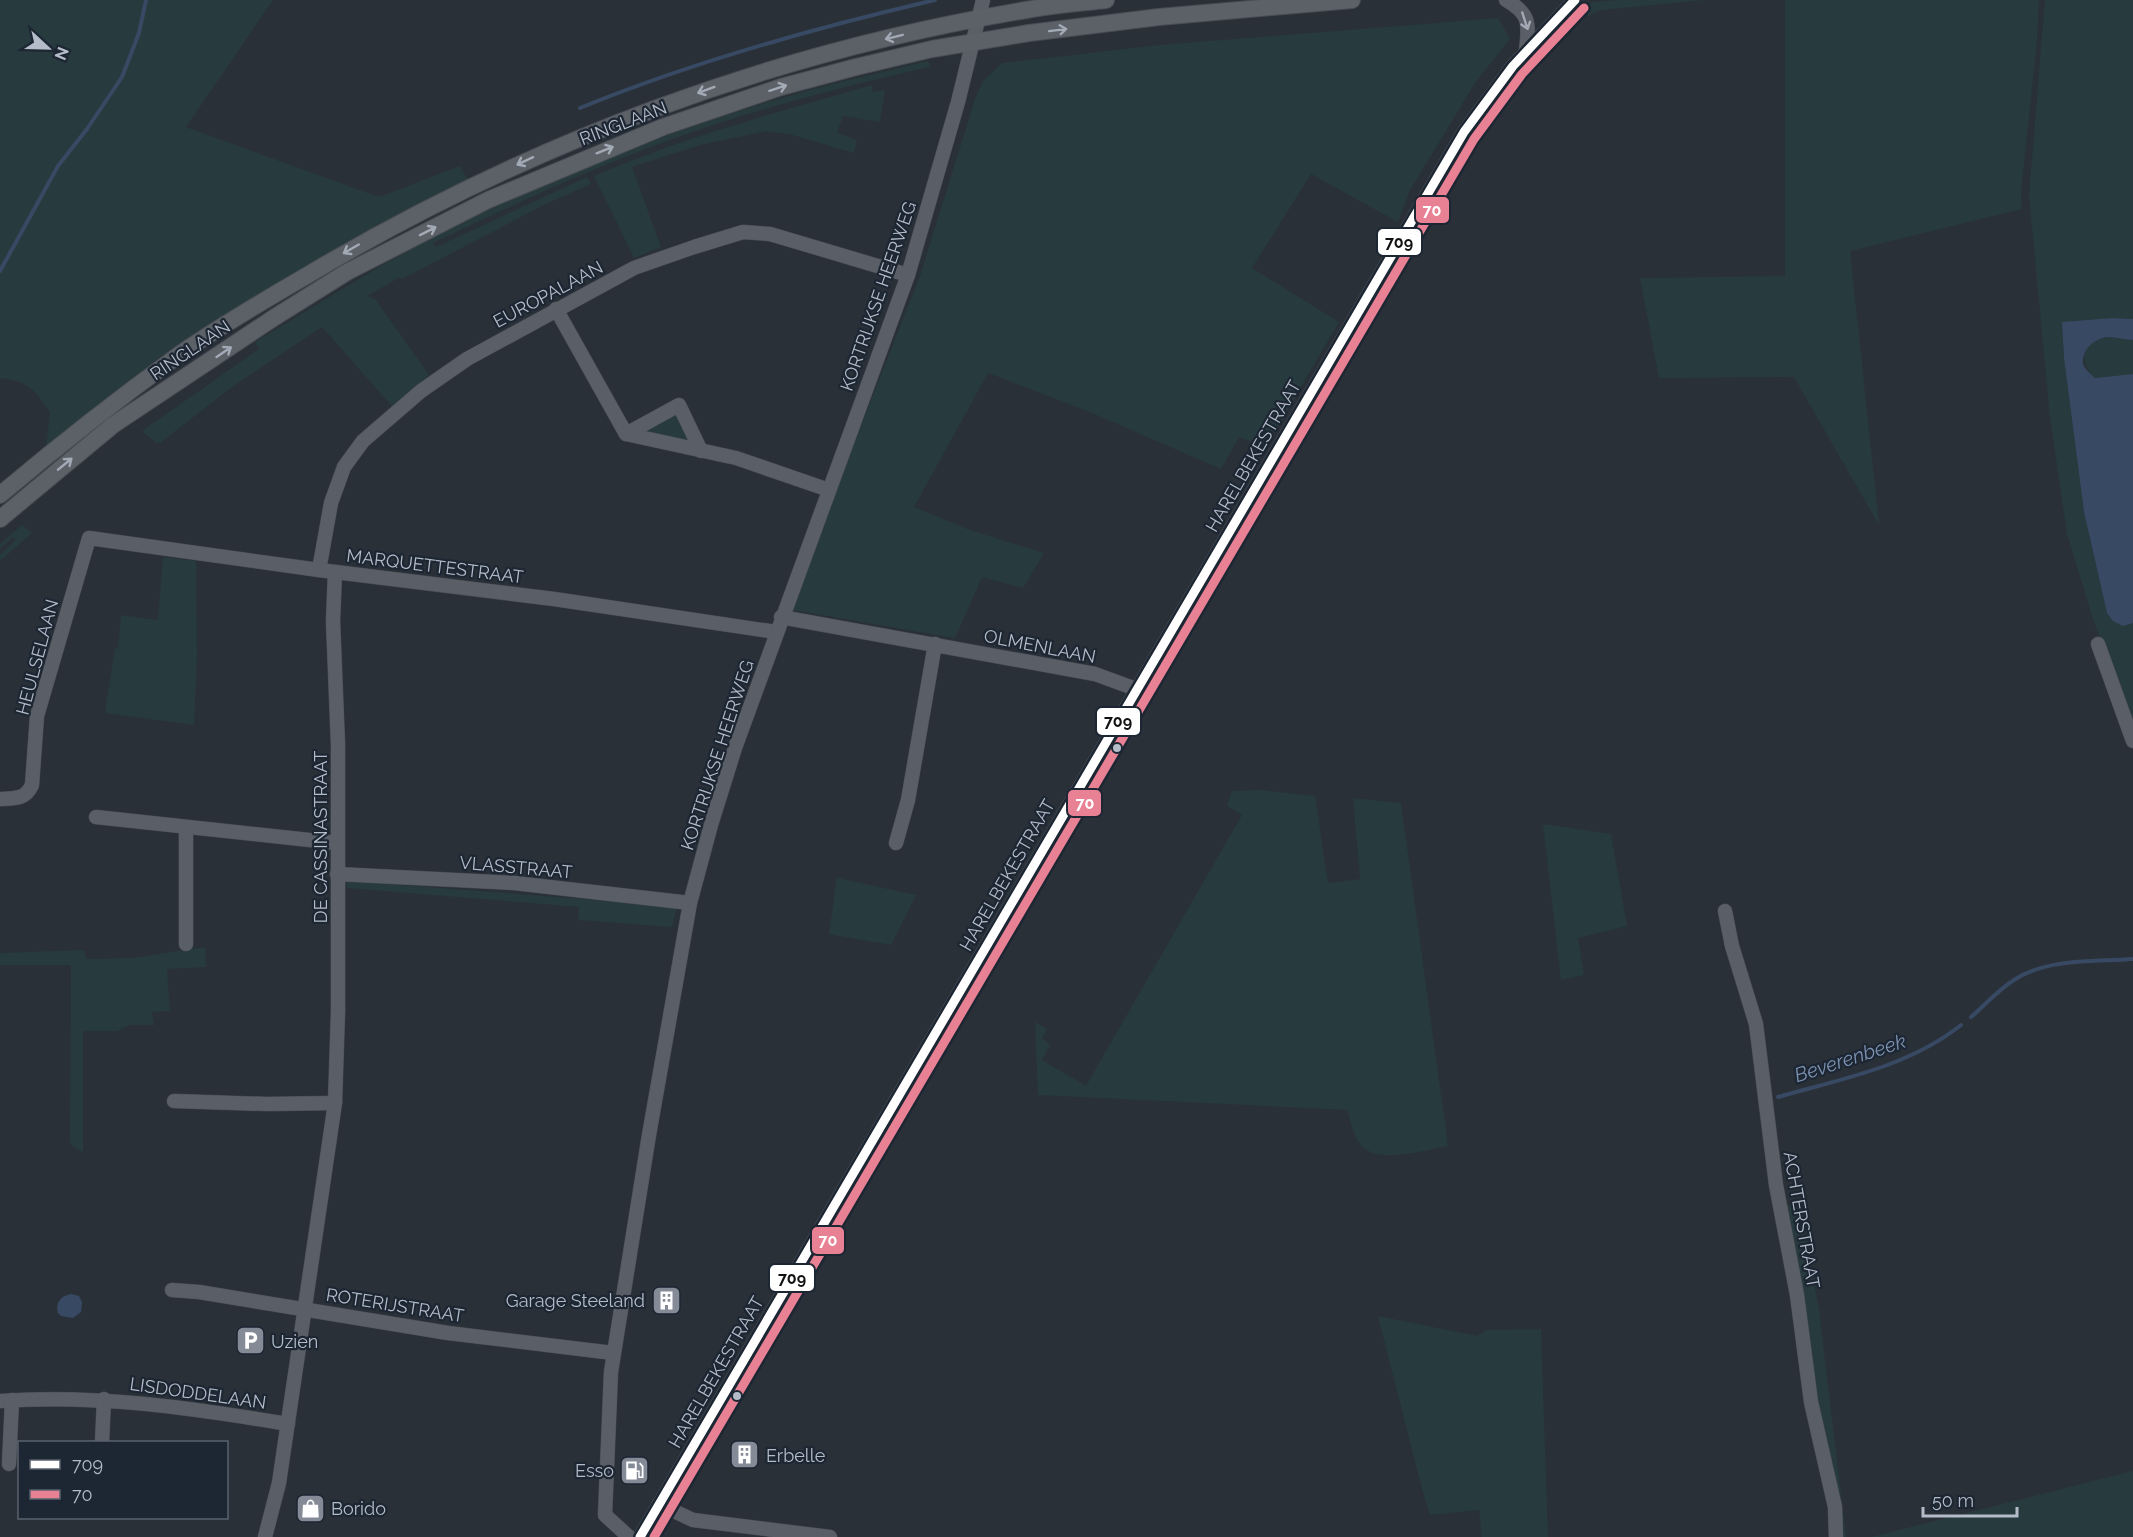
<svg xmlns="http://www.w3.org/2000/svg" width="2133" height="1537" viewBox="0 0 2133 1537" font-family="Raleway,sans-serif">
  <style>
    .green { fill: #273a3e }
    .water { fill: #384963 }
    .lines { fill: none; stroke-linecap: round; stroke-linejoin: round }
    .stream { stroke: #384963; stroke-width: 4 }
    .minor-casing { stroke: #484c53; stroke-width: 15 }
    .major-casing { stroke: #484c55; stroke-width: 18 }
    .minor { stroke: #5a5e66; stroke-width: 14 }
    .major { stroke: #5c6168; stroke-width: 16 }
    .bus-1-casing { stroke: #1d2633; stroke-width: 14 }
    .bus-2-casing { stroke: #1d2633; stroke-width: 14 }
    .bus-1 { stroke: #fff; stroke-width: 9 }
    .bus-2 { stroke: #e88194; stroke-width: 9 }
    .oneway { stroke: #a2a9b5 }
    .oneway2 { stroke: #a2aab6 }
    .bus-dot { fill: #b4bcc9; stroke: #1d2633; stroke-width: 2 }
    .labels { text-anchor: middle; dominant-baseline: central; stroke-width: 4.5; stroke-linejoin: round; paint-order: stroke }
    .street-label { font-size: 18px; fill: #b4bcc9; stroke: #1d2633 }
    .poi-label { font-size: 18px; fill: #b4bcc9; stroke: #1d2633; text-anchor: start }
    .water-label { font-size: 20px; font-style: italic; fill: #7c92b1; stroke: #1d2633 }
    .line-badge { stroke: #1d2633; stroke-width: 2 }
    .badge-label { font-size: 16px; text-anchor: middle; font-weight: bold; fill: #fff }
    .pale-badge-label { font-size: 16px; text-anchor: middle; font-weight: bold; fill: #111 }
  </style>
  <rect width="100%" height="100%" fill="#2a3038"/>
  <!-- green -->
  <g class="green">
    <path d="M0 0H273L186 127 379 197 460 166 468 180 352 240 255 298 46 449 50 412C34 390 29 381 0 378Z"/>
    <polygon points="1619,0 1705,0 1601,10 1588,16 1580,10 1592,2"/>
    <polygon points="1785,0 2039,0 2037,41 2021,191 2022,209 1850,251 1879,525 1794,377 1659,378 1640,278 1785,276"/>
    <polygon points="2045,0 2133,0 2133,319 2113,318 2062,323 2064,358 2084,512 2107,613 2123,626 2133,623 2133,728 2093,619 2067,534 2050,418 2029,195"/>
    <polygon points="1498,18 1510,39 1475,83 1410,190 1398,222 1311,174 1252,268 1339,322 1265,448 1239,437 1221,469 1090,412 988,373 914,507 970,530 1044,553 1023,588 982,577 955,638 793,610 852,448 920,276 976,96 984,80 1002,63 1159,45"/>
    <path d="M928 61 930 67C825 90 720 119 620 159 556 184 495 214 433 243L436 247 587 177 591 184 544 205 402 279 400 277 367 296 375 299 429 375 392 406 322 327 232 387 160 443 155 442 142 431 259 349 255 342C313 308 370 270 430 239 542 179 670 130 792 95 837 82 883 72 928 61Z"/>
    <path d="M872 85V92L885 90 880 122 843 116 837 133 857 140 854 153 789 134 766 131 700 145 632 167 661 247 634 258 594 176C684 137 779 112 872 85Z"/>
    <path d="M2108 337 2133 340V374L2095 378C2084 368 2078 351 2094 341 2098 339 2104 339 2108 337Z"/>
    <polygon points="674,414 678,414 692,443 643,431"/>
    <polygon points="22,525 32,533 0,561 0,555 16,540 13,537 0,549 0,544"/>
    <polygon points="163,557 196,561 197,653 194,725 105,713 115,648 118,649 121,615 158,620"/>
    <path d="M1262 790 1315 796 1328 883 1360 879 1353 798 1401 803 1448 1146C1426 1150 1376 1165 1361 1145 1352 1135 1351 1121 1347 1110L1038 1095 1035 1022 1047 1029 1042 1038 1050 1045 1042 1060 1086 1086 1242 815 1227 806 1232 791Z"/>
    <polygon points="1543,824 1611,834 1627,926 1578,938 1584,975 1561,980"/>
    <polygon points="837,878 916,895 891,945 829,934"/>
    <polygon points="347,881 677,906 672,927 578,920 579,907 347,888"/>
    <polygon points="205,947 206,967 167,969 170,1011 152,1012 154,1025 129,1025 117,1031 83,1031 83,1152 73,1147 70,1141 71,965 0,965 0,953 84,950 86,959 132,958"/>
    <polygon points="1799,1203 1819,1310 1846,1537 1841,1537 1814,1394 1785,1206"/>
    <polygon points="1378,1316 1477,1336 1486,1330 1541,1329 1548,1537 1482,1537 1479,1510 1430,1515 1422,1489"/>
    <polygon points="2133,1471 2133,1537 1871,1537"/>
  </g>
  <!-- water -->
  <g class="water">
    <path d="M2113 318 2133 319V340C2125 340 2116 337 2108 337 2096 338 2082 348 2083 363 2084 369 2091 374 2095 378L2133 374V623L2123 626 2113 621 2107 613 2084 512 2064 358 2062 322Z"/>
    <path d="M71 1294 79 1296 82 1302 81 1312 73 1318 61 1316 58 1313C55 1302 61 1296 71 1294Z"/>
  </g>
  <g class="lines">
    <!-- stream -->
    <g class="stream">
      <path d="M580 108C695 61 814 28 935 0"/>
      <polyline points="0,271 58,166 87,129 122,77 139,33 146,0"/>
      <path d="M1971 1017C1985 1005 1998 990 2014 980 2047 958 2095 962 2133 959"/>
      <path d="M1778 1097C1841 1079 1908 1067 1961 1025"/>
    </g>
    <defs>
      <g id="minor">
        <path d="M1506 0C1531 14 1529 25 1526 50"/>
        <polyline points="556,309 626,434 736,458 829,490"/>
        <polyline points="626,434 679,405 701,451"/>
        <polyline points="319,570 331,503 344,467 363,441 421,391 467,359 634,268 694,247 743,232 770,234 908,275"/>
        <polyline points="781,617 1095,674 1136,689"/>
        <polyline points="2098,644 2133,741"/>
        <path d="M0 799C15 798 25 800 32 785L37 716 89 538 319 570 554 599 776 632"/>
        <polyline points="96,817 337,843"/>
        <polyline points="896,843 908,800 935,644"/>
        <polyline points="337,874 514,883 690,903"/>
        <polyline points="1725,911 1732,946 1756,1024 1776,1185 1797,1295 1811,1402 1835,1507 1836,1537"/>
        <polyline points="186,944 186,827"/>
        <polyline points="174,1101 267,1104 335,1103"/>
        <polyline points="172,1290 199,1292 448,1333 613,1353"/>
        <path d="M0 1401C97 1394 192 1408 288 1424"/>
        <polyline points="102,1442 104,1399"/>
        <polyline points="9,1464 12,1400"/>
        <polyline points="659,1504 693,1520 830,1537"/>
        <polyline points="265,1537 279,1483 335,1103 338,1011 338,745 333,621 335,572"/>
        <polyline points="629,1537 605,1515 611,1372 649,1135 690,903 711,825 735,748 908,275 958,102 983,0"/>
        <polyline points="640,1537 1464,132 1513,66 1575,0"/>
      </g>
      <g id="major">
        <path d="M0 495C58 446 118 399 180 354 220 326 263 301 306 276 527 144 772 52 1026 10 1053 5 1079 3 1106 0"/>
        <polyline points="0,519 113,425 275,317 347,272 488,200 663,127 781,87 856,67 932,49 1029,33 1159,17 1352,0"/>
      </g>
    </defs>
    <!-- minor casing -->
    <use href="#minor" class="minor-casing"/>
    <!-- major casing -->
    <use href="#major" class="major-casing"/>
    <!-- minor -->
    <use href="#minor" class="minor"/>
    <!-- major -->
    <use href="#major" class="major"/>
    <defs>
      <polyline id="bus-1" points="640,1537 1464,132 1513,66 1575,0"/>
      <polyline id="bus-2" points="654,1537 1474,139 1522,74 1584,8"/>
    </defs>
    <!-- bus-1 casing -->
    <use href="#bus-1" class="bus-1-casing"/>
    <!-- bus-2 casing -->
    <use href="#bus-2" class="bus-2-casing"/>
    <!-- bus-1 -->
    <use href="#bus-1" class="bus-1"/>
    <!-- bus-2 -->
    <use href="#bus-2" class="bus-2"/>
  </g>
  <!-- one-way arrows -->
  <defs><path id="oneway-shaft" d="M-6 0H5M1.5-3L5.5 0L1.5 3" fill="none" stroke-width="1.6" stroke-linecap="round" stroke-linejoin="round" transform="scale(1.5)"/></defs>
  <use class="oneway" href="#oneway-shaft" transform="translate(1525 21) rotate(72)"/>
  <g class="oneway2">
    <use href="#oneway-shaft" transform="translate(1058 30) rotate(-7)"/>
    <use href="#oneway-shaft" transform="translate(894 37) rotate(166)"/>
    <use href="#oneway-shaft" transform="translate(778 88) rotate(-18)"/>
    <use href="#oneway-shaft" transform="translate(706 90) rotate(160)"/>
    <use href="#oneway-shaft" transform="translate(605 150) rotate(-22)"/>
    <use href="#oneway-shaft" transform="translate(525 161) rotate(155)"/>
    <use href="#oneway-shaft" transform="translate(428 231) rotate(-27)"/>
    <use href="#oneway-shaft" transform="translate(351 249) rotate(150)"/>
    <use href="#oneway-shaft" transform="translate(224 352) rotate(-34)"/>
    <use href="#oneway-shaft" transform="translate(65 464) rotate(-39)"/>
  </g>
  <!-- icons -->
  <defs>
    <symbol id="building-square" viewBox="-11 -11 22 22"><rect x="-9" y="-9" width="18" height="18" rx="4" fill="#848b96" stroke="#1d2633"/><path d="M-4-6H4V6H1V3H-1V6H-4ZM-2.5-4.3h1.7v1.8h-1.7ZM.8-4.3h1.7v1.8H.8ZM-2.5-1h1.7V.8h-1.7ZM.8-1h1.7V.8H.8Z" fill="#fff"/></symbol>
    <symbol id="parking-square" viewBox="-11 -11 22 22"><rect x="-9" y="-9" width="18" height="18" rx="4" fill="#848b96" stroke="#1d2633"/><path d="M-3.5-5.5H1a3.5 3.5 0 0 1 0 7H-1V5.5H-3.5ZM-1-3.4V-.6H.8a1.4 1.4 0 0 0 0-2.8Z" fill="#fff"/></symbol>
    <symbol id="fuel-square" viewBox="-11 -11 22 22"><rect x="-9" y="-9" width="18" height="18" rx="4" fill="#848b96" stroke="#1d2633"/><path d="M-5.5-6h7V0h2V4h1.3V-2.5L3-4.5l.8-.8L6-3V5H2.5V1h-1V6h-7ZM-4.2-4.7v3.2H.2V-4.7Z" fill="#fff"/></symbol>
    <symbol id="shop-square" viewBox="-11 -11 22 22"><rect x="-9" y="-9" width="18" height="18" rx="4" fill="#848b96" stroke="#1d2633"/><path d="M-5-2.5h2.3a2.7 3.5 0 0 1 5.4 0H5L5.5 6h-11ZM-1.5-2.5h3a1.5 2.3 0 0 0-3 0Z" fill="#fff"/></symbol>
  </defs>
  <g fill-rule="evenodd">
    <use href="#building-square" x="650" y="1284" width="33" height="33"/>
    <use href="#parking-square" x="234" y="1324" width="33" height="33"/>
    <use href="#building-square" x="728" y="1438" width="33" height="33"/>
    <use href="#fuel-square" x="618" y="1454" width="33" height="33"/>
    <use href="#shop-square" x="294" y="1492" width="33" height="33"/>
  </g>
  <!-- markers -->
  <g class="bus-dot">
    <circle cx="1117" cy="748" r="5"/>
    <circle cx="737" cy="1396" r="5"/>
  </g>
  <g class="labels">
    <!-- street labels -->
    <g class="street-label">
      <text transform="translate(623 123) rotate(-21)">RINGLAAN</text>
      <text transform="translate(548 294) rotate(-28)">EUROPALAAN</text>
      <text transform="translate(878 296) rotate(-71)">KORTRIJKSE HEERWEG</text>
      <text transform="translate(190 350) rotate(-34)">RINGLAAN</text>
      <text transform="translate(1253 456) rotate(-60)">HARELBEKESTRAAT</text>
      <text transform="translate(435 566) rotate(7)">MARQUETTESTRAAT</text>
      <text transform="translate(1040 646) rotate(11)">OLMENLAAN</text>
      <text transform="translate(37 657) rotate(-75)">HEULSELAAN</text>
      <text transform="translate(717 755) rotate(-72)">KORTRIJKSE HEERWEG</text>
      <text transform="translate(320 837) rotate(-90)">DE CASSINASTRAAT</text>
      <text transform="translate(516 867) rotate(5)">VLASSTRAAT</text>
      <text transform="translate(1007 875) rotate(-60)">HARELBEKESTRAAT</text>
      <text transform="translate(1802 1220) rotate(80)">ACHTERSTRAAT</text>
      <text transform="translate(395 1305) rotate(9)">ROTERIJSTRAAT</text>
      <text transform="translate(716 1372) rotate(-60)">HARELBEKESTRAAT</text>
      <text transform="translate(198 1393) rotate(8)">LISDODDELAAN</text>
    </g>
    <!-- poi labels -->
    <g class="poi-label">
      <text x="645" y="1300" text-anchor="end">Garage Steeland</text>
      <text x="271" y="1341">Uzien</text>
      <text x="766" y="1455">Erbelle</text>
      <text x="614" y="1470" text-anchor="end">Esso</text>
      <text x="331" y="1508">Borido</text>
    </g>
    <!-- water labels -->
    <g class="water-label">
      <text transform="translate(1850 1058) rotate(-18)">Beverenbeek</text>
    </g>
  </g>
  <g class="line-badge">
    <rect x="1415" y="196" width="35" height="28" rx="6" fill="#e88194"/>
    <rect x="1377" y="228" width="45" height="28" rx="6" fill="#fff"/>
    <rect x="1096" y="707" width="45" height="29" rx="6" fill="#fff"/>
    <rect x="1067" y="789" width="35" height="28" rx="6" fill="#e88194"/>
    <rect x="811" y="1226" width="34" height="29" rx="6" fill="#e88194"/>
    <rect x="769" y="1264" width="46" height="28" rx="6" fill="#fff"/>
  </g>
  <g class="badge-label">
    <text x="1432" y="216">70</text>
    <text x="1085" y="809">70</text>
    <text x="828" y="1246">70</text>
  </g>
  <g class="pale-badge-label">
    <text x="1399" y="248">709</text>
    <text x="1118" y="727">709</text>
    <text x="792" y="1284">709</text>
  </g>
  <!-- legend -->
  <rect x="18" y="1441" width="210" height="78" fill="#1d2633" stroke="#59626f" stroke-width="1.5"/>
  <rect x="30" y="1460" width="30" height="9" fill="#ffffff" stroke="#59626f" stroke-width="1.5"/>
  <text x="72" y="1471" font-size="18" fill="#b4bcc9">709</text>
  <rect x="30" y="1490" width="30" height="9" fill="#e88194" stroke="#59626f" stroke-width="1.5"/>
  <text x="72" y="1501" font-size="18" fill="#b4bcc9">70</text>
  <!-- north arrow -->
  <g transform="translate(48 48) rotate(112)" stroke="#1d2633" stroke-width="4.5" paint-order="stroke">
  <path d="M0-4.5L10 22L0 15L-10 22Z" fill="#b4bcc9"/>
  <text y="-9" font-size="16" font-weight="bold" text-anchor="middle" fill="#b4bcc9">N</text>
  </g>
  <!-- scale -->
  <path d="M1923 1507v9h94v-9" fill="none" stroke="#b4bcc9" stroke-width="3"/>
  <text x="1932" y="1507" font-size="18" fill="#b4bcc9" stroke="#1d2633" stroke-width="4.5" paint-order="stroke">50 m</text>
</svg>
